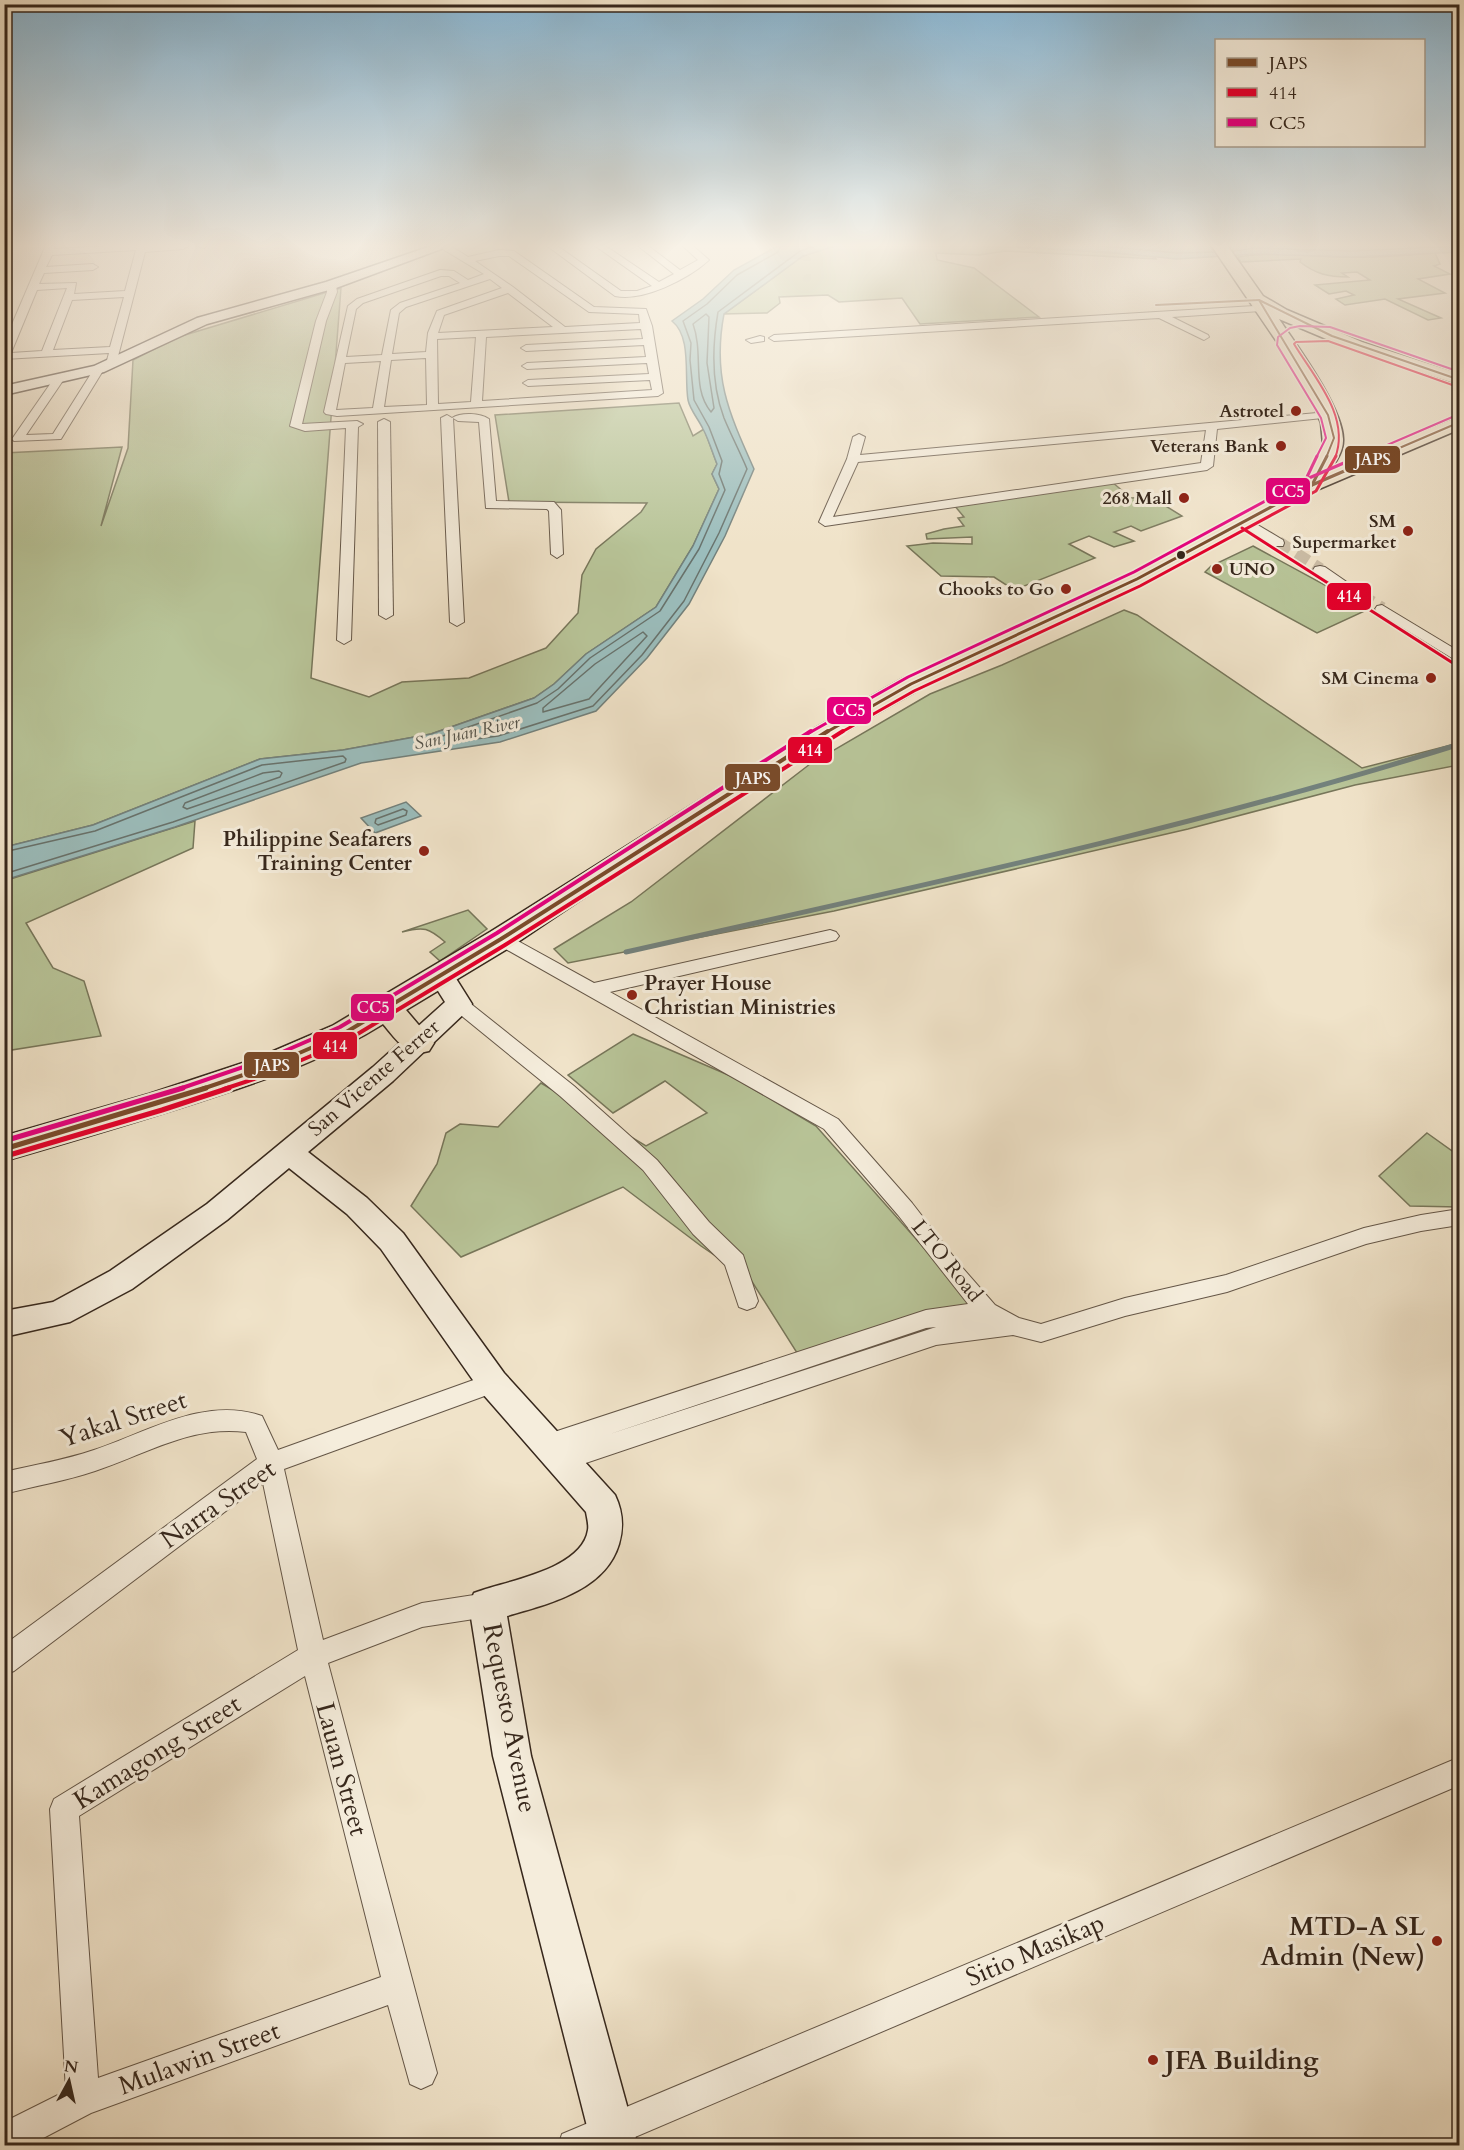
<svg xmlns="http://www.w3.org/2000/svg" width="1464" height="2150" viewBox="0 0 1464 2150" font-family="Cardo,serif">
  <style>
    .green { fill: #b8c498; stroke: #77765a; stroke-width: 1.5 }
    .water { fill: #9bbdbc; stroke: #73817c; stroke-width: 1.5 }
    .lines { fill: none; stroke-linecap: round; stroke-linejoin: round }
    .shore { stroke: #68726c; stroke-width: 1.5 }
    .stream { stroke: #73817c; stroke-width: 5 }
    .street-tunnel { stroke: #cbbda6; stroke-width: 14; stroke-dasharray: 14 7; stroke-linecap: butt }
    .street-casing { stroke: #645647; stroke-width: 2 }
    .secondary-casing { stroke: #36271c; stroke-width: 3 }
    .highway-casing { stroke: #36271c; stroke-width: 3 }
    .street { fill: #f5eddc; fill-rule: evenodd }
    .secondary { fill: #f5eddc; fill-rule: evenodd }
    .highway { fill: #f0e3c9; fill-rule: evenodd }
    .bus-1-far3-casing { stroke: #f5eddc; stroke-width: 4.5 }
    .bus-1-far2-casing { stroke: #f5eddc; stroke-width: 6 }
    .bus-1-far1-casing { stroke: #f5eddc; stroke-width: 8 }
    .bus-1-casing { stroke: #f5eddc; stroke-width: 10 }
    .bus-2-far3-casing { stroke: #f5eddc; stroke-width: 4.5 }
    .bus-2-far2-casing { stroke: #f5eddc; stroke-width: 6 }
    .bus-2-far1-casing { stroke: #f5eddc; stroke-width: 8 }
    .bus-2-casing { stroke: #f5eddc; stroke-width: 10 }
    .bus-3-far3-casing { stroke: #f5eddc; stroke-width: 4.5 }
    .bus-3-far2-casing { stroke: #f5eddc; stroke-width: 6 }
    .bus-3-far1-casing { stroke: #f5eddc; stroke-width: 8 }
    .bus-3-casing { stroke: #f5eddc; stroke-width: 10 }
    .bus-1-far3 { stroke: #7a4b2a; stroke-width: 2 }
    .bus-1-far2 { stroke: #7a4b2a; stroke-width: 3 }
    .bus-1-far1 { stroke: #7a4b2a; stroke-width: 4 }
    .bus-1 { stroke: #7a4b2a; stroke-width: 5 }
    .bus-2-far3 { stroke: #e4002b; stroke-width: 2 }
    .bus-2-far2 { stroke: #e4002b; stroke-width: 3 }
    .bus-2-far1 { stroke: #e4002b; stroke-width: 4 }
    .bus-2 { stroke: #e4002b; stroke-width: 5 }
    .bus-3-far3 { stroke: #e5007d; stroke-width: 2 }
    .bus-3-far2 { stroke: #e5007d; stroke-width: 3 }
    .bus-3-far1 { stroke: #e5007d; stroke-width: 4 }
    .bus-3 { stroke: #e5007d; stroke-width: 5 }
    .poi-dot { fill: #8f2418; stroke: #f5eddc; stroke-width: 2 }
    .bus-dot { fill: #36271c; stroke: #f5eddc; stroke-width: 2 }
    .labels { text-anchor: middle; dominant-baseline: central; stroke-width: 6; stroke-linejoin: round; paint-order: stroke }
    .far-poi-label { font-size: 18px; font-weight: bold; fill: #36271c; stroke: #f5eddc; text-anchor: end }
    .far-water-label { font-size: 18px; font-style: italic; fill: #54544c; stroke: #f5eddc }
    .poi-label { font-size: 21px; font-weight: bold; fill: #36271c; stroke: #f5eddc; text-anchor: end }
    .street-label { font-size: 21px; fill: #36271c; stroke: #f5eddc }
    .near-street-label { font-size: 26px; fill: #36271c; stroke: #f5eddc }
    .near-poi-label { font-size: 26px; font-weight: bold; fill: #36271c; stroke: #f5eddc; text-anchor: end }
    .line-badge { stroke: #f5eddc; stroke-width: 2 }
    .badge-label { font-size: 16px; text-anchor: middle; font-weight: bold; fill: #fff }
  </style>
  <rect width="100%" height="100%" fill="#f0e3c9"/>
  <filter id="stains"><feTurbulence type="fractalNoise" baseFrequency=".00333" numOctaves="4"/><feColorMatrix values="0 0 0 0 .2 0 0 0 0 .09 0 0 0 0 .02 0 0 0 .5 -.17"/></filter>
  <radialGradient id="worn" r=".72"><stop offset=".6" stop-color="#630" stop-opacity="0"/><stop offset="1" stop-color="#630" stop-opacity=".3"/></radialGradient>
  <!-- green -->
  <g class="green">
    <path d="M838 245C944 245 1050 246 1155 257L1156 259 1005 251 979 255 936 253 937 260 974 268 1039 317 920 324 902 298 839 302 828 295 779 297 780 303 767 313 724 314 803 256Z"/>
    <path d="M1435 253 1440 264 1434 266 1450 274 1418 279 1445 293 1398 299 1441 318 1428 320 1385 299 1345 305 1336 299 1354 295 1346 291 1329 294 1315 285 1370 280 1357 272 1342 273 1348 277C1328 277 1316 274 1300 262L1301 259 1241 262 1238 257C1276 251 1313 257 1351 257 1378 258 1407 255 1435 253Z"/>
    <polygon points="341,288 311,678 369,697 402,682 469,678 546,648 578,613 582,575 596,549 641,512 647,503 509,502 495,415 679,403 693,436 704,429 717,464 712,474 719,489 693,546 656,607 586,654 554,684 534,698 431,734 343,750 260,759 93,825 5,847 4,453 122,447 101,526 128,448 133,360 175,338"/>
    <polygon points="1112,482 1131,498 1151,497 1182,516 1141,531 1131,526 1114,532 1134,541 1114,547 1089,536 1069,544 1095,558 1014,590 994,577 941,576 907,546 933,543 972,544 972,537 927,539 926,534 944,529 964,526 958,518 964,517 954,505"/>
    <polygon points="1253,546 1369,609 1317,633 1205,572 1211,566"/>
    <polygon points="1124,610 1137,615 1362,768 1459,743 1459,765 1355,785 1188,829 834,911 568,963 554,949 631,902 810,764 930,694 1002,665"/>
    <polygon points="195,821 193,848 26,923 53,968 84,981 101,1036 5,1051 4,881"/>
    <path d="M468 910 487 929 440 961 430 952 445 942C429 928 424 926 402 932Z"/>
    <polygon points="633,1034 733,1077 816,1126 994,1327 957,1332 804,1364 751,1280 701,1246 623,1187 461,1257 411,1206 437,1164 446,1133 460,1124 498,1127 541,1083 646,1146 707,1113 665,1081 613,1113 568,1075"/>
    <polygon points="1427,1133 1459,1156 1459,1207 1410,1206 1379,1176"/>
  </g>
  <!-- water -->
  <g class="water">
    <path d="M838 245 803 256 724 314C712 377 729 413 754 469L725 536 689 604 647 658 596 711 500 742 361 763 175 827 5 880V847L93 825 260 759 343 750 431 734 534 698 554 684 586 654 656 607 693 546 719 489 712 474 717 464C712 452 709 440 703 429 699 420 690 410 688 400 684 376 692 337 672 321L703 299 734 270 778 246Z"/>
    <polygon points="983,245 1459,245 1460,252 1352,257 1256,254 1177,259 1108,252"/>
    <polygon points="406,802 421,816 375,833 361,818"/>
  </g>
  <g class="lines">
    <!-- shore -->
    <g class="shore">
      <path d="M781 245 778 252 737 275 707 304 683 321 691 343 690 360 694 400 709 427 722 461 719 474 725 490 699 549 660 611 590 658 558 689 537 703 431 740V745L498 736 593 706 642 655 684 601 719 533 747 469C740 452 731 435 724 418 711 384 712 347 718 312L800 251 818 245"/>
      <polyline points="1090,245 1177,253 1214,252"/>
      <polyline points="1233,251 1256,248 1352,251 1460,246"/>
      <path d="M706 314 709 317 707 363 714 408 711 412C691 388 704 354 693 324Z"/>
      <polygon points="643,632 647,636 589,699 543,712 543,708 595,664"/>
      <polygon points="279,771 282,773 280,777 187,809 183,807 185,803 263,773"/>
      <polygon points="403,809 407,811 406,815 378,825 375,823 376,819"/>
      <polyline points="4,852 95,831 262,765 343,756 346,759 345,762 173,822 4,874"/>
    </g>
    <!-- stream -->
    <path class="stream" d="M626 952C905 889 1187 830 1460 744"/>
    <!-- street-tunnel -->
    <g class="street-tunnel">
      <polyline points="1278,543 1320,570"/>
      <polyline points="1360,596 1382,609"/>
    </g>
    <defs>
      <g id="street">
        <path d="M46 245H55L54 249 127 245 188 246 183 249 145 252 116 364 111 367 106 364 109 353 4 359V343ZM136 250 125 291 74 294 76 283 39 284 44 273 93 270 98 267 93 264 46 267 52 255ZM67 288 42 351 11 353 37 290ZM124 297 110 347 53 350 72 300Z"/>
        <polygon points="195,245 208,245 204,248"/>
        <path d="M440 245H449L468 257 499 250 514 251 594 307 646 309 652 326 663 393 658 396 337 416 326 414 324 412 348 306 357 299 440 270 454 271 468 280 484 274 441 248ZM499 256H509L589 312 639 314 640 323 565 327 513 287 475 261ZM441 276H449L460 283 400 303 391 310 382 355 346 357 356 309 363 303ZM490 279 502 288 437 311 428 333 426 352 392 354 399 313 406 307ZM508 293 553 327 438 333 444 315ZM641 329 643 339 526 345 521 348 526 351 644 345 646 357 527 363 522 366 527 369 647 363 649 374 528 380 523 383 528 386 650 380 652 390 482 401 486 337ZM476 337 471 402 438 404 437 339ZM426 358 427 405 384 407 391 360ZM381 361 373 408 336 410 345 363Z"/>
        <path d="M546 245H556L621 291H637L652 286 594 245H604L659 282 674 274 637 245H647L680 270 698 260 682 245H692L709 260C688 279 643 302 615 296Z"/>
        <polygon points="331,282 336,285 337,292 326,321 302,424 357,421 363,424 358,427 351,640 344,644 337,640 346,428 305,431 290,426 316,321 327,292 326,285"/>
        <polygon points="1271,305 1274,306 1274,310 1172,317 1208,335 1209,337 1204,340 1159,318 774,341 769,338 774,335"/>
        <polygon points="760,336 764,337 764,341 751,343 746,340"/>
        <polygon points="99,366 104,369 61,439 14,441 12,439 55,377 59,376 64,379 26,435 53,434 94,369"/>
        <path d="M1328 412 1334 415 1332 417 1217 429 1213 466 1207 470 825 526 819 522 847 459 853 437 859 434 865 437 860 455ZM1206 430 1201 463 833 517 858 462Z"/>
        <path d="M447 415 452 418C461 412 480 413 489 419L496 501 554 502 561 510 563 554 557 558 551 554 549 511 547 509 486 508 479 422 458 421 453 418 464 622 457 626 450 622 441 418Z"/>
        <polygon points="384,419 390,422 393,615 386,619 379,615 378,422"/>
        <polygon points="1246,518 1283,540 1284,543 1283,546 1273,546 1242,525 1240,522 1242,519"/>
        <polygon points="1320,566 1325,567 1367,596 1360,600 1355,599 1315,573 1313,570 1315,567"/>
        <polygon points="1382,605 1460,652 1460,663 1377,612 1375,609 1377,606"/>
        <path d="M830 930 836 932 839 936 836 940 610 992 838 1119 912 1203 960 1265 995 1305 1019 1318 1041 1324 1125 1298 1226 1275 1364 1228 1421 1215 1453 1210 1460 1212V1228L1453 1226 1421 1231 1366 1244 1227 1292 1125 1316 1041 1342 1013 1335 936 1345 562 1471 553 1467 550 1460 553 1453 548 1454 539 1451 536 1444 539 1437 926 1310 968 1304 898 1215 824 1129 495 943 492 939 495 935H507L594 983ZM936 1327 610 1434 926 1328Z"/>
        <polygon points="459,998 466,1000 574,1086 657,1160 709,1222 743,1255 758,1301 755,1307 747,1310 739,1307 725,1265 693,1234 643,1170 560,1096 452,1008 450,1004 452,1000"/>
        <path d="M493 1373 501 1376 505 1383 501 1390 284 1469 323 1640 422 1603 487 1593 496 1596 500 1605 496 1614 487 1617 422 1627 328 1663 437 2073 432 2084 421 2089 410 2084 388 2005 91 2113 28 2146H4V2122L66 2091 50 1809 54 1799 298 1650 263 1483 14 1671 4 1675V1645L257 1459 246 1432C191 1425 146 1454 95 1471 66 1481 34 1486 4 1494V1472C34 1465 65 1460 94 1450 148 1432 205 1396 262 1416L278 1450ZM305 1676 381 1977 98 2078 79 1816Z"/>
        <polygon points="1460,1757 1460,1785 614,2146 558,2146 562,2134"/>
      </g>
      <g id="secondary">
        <polygon points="434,245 452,245 336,288 207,324 104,372 4,395 4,386 94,366 197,318 326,282"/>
        <path d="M441 967 450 969 472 1004 468 1010 393 1081 308 1152 367 1198 403 1233 504 1373 615 1495C623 1512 624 1527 619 1544 605 1591 548 1604 507 1616L531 1756 638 2146H592L493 1756 469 1605 474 1593C505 1581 582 1570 588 1530 589 1525 587 1518 586 1512L482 1393 381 1249 347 1214 289 1168 227 1220 132 1289 70 1322 4 1337V1311L53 1302 110 1271 207 1204 373 1067 445 1002 428 975 432 969Z"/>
      </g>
      <path id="highway" d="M1211 245H1227L1263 296 1287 310 1362 342 1460 374V385L1350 349 1279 319C1296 344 1345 411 1343 441 1343 451 1336 462 1330 470L1460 416V429L1319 489 1145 584 920 689 821 745 622 872 512 946 406 1010 434 1043 429 1051C406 1057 397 1040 383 1024 332 1056 276 1076 219 1095 148 1119 76 1140 4 1161V1136L149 1094 255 1059 332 1026 490 932 803 735 902 679 1129 574 1304 481 1323 445 1321 423 1311 399 1277 342Z"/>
    </defs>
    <!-- street casing -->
    <use href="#street" class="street-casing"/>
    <!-- secondary casing -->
    <use href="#secondary" class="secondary-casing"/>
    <!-- highway casing -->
    <use href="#highway" class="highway-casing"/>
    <!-- street -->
    <use href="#street" class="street"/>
    <!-- secondary -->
    <use href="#secondary" class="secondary"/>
    <!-- highway -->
    <use href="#highway" class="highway"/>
    <defs>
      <g id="bus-1-far3">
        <polyline points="1259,300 1332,336 1460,380"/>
        <polyline points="1259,300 1328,415 1334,438 1326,458"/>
        <polyline points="1156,305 1259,300"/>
        <polyline points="1376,458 1460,422"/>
      </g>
      <g id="bus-1-far2">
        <polyline points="1287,500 1312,485 1379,456"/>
        <polyline points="825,733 911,684 1137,579 1312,485 1327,456"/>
      </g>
      <polyline id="bus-1-far1" points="202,1089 267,1067 343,1034 501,939 828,731"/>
      <polyline id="bus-1" points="4,1149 206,1088"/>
      <path id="bus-2-far3" d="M1335 458C1351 417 1314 377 1294 344L1296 342 1328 341 1458 387"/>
      <g id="bus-2-far2">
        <polyline points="1242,528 1456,665"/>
        <polyline points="840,733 914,691 1140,586 1316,491 1336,456"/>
      </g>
      <polyline id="bus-2-far1" points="224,1089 269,1074 346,1041 505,945 843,731"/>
      <polyline id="bus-2" points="6,1156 162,1110 229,1088"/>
      <g id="bus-3-far3">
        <polyline points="1316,458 1326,438 1321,418 1277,345 1278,337 1290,328 1300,326 1330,327 1460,372"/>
        <polyline points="1357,458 1457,415"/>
      </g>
      <g id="bus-3-far2">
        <polyline points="1283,494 1309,478 1360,456"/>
        <polyline points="809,733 908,677 1134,572 1306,479 1317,456"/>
      </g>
      <polyline id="bus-3-far1" points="179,1089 264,1060 340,1027 497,933 811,731"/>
      <polyline id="bus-3" points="4,1141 183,1088"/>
    </defs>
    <!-- bus-1-far3 casing -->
    <use href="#bus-1-far3" class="bus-1-far3-casing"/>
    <!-- bus-1-far2 casing -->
    <use href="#bus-1-far2" class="bus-1-far2-casing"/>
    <!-- bus-1-far1 casing -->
    <use href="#bus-1-far1" class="bus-1-far1-casing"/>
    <!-- bus-1 casing -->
    <use href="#bus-1" class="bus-1-casing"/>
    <!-- bus-2-far3 casing -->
    <use href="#bus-2-far3" class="bus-2-far3-casing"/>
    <!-- bus-2-far2 casing -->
    <use href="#bus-2-far2" class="bus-2-far2-casing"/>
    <!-- bus-2-far1 casing -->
    <use href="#bus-2-far1" class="bus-2-far1-casing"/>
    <!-- bus-2 casing -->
    <use href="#bus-2" class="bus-2-casing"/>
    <!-- bus-3-far3 casing -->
    <use href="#bus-3-far3" class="bus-3-far3-casing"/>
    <!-- bus-3-far2 casing -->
    <use href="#bus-3-far2" class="bus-3-far2-casing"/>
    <!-- bus-3-far1 casing -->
    <use href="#bus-3-far1" class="bus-3-far1-casing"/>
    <!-- bus-3 casing -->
    <use href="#bus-3" class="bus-3-casing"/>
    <!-- bus-1-far3 -->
    <use href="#bus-1-far3" class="bus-1-far3"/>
    <!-- bus-1-far2 -->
    <use href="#bus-1-far2" class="bus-1-far2"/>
    <!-- bus-1-far1 -->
    <use href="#bus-1-far1" class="bus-1-far1"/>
    <!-- bus-1 -->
    <use href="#bus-1" class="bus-1"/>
    <!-- bus-2-far3 -->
    <use href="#bus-2-far3" class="bus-2-far3"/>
    <!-- bus-2-far2 -->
    <use href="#bus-2-far2" class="bus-2-far2"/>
    <!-- bus-2-far1 -->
    <use href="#bus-2-far1" class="bus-2-far1"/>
    <!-- bus-2 -->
    <use href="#bus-2" class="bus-2"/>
    <!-- bus-3-far3 -->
    <use href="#bus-3-far3" class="bus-3-far3"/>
    <!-- bus-3-far2 -->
    <use href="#bus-3-far2" class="bus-3-far2"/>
    <!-- bus-3-far1 -->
    <use href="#bus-3-far1" class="bus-3-far1"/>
    <!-- bus-3 -->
    <use href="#bus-3" class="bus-3"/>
  </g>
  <!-- sky -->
  <linearGradient id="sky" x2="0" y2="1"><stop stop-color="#89b8d6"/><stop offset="0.45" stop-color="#f8f2e7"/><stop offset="1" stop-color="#f8f2e7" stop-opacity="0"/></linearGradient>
  <rect width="1464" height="546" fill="url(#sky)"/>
  <!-- markers -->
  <g class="poi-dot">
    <circle cx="1296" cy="411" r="6"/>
    <circle cx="1281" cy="446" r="6"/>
    <circle cx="1184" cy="498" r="6"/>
    <circle cx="1408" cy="531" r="6"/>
    <circle cx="1217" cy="569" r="6"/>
    <circle cx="1066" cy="589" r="6"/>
    <circle cx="1431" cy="678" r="6"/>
    <circle cx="424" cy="851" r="6"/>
    <circle cx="632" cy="995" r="6"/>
    <circle cx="1437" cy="1941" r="6"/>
    <circle cx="1153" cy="2060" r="6"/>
  </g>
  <circle class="bus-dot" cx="1181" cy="555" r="5"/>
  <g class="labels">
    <!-- far-poi labels -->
    <g class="far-poi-label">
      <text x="1284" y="411">Astrotel</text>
      <text x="1269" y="446">Veterans Bank</text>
      <text x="1172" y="498">268 Mall</text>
      <text x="1396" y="521">SM<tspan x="1396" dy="21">Supermarket</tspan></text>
      <text x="1229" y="569" text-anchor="start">UNO</text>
      <text x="1054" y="589">Chooks to Go</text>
      <text x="1419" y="678">SM Cinema</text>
    </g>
    <!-- far-water labels -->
    <g class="far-water-label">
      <text transform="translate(467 733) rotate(-12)">San Juan River</text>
    </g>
    <!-- poi labels -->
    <g class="poi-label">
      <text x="412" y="839">Philippine Seafarers<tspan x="412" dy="24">Training Center</tspan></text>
      <text x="644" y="983" text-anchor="start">Prayer House<tspan x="644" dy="24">Christian Ministries</tspan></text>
    </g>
    <!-- street labels -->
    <g class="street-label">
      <text transform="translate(374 1078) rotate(-41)">San Vicente Ferrer</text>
      <text transform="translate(947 1261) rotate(51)">LTO Road</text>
    </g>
    <!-- near-street labels -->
    <g class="near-street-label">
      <text transform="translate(123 1419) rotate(-18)">Yakal Street</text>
      <text transform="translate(218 1504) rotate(-35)">Narra Street</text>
      <text transform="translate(510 1718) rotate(79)">Requesto Avenue</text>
      <text transform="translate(157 1752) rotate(-32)">Kamagong Street</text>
      <text transform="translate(342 1769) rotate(75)">Lauan Street</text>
      <text transform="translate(1035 1950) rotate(-23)">Sitio Masikap</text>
      <text transform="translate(199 2058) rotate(-20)">Mulawin Street</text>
    </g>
    <!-- near-poi labels -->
    <g class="near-poi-label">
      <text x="1425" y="1926">MTD-A SL<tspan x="1425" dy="30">Admin (New)</tspan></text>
      <text x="1165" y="2060" text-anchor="start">JFA Building</text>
    </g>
  </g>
  <g class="line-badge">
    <rect x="1344" y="445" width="57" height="29" rx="6" fill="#7a4b2a"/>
    <rect x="1265" y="477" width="46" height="28" rx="6" fill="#e5007d"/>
    <rect x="1326" y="582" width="46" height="29" rx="6" fill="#e4002b"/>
    <rect x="826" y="696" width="46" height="29" rx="6" fill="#e5007d"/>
    <rect x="787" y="736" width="46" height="28" rx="6" fill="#e4002b"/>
    <rect x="724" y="763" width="57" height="29" rx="6" fill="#7a4b2a"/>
    <rect x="350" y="993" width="45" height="29" rx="6" fill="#e5007d"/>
    <rect x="312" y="1031" width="46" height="29" rx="6" fill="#e4002b"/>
    <rect x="243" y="1051" width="57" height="28" rx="6" fill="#7a4b2a"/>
  </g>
  <g class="badge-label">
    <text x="1373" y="465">JAPS</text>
    <text x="1288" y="497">CC5</text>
    <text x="1349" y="602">414</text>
    <text x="849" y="716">CC5</text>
    <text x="810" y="756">414</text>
    <text x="753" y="784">JAPS</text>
    <text x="373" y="1013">CC5</text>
    <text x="335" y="1052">414</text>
    <text x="272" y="1071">JAPS</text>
  </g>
  <!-- margin -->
  <rect width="1464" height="2150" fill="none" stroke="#f0e3c9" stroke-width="24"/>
  <rect x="6" y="6" width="1452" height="2138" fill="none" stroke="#36271c" stroke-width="3"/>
  <rect x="12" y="12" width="1440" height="2126" fill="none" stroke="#36271c" stroke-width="1.5"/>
  <!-- legend -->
  <rect x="1215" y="39" width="210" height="108" fill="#f5eddc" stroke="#a99e8f" stroke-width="1.5"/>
  <rect x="1227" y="58" width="30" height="9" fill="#7a4b2a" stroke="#a99e8f" stroke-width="1.5"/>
  <text x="1269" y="69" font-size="18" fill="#36271c">JAPS</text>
  <rect x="1227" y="88" width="30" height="9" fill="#e4002b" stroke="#a99e8f" stroke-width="1.5"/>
  <text x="1269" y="99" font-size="18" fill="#36271c">414</text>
  <rect x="1227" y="118" width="30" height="9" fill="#e5007d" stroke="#a99e8f" stroke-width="1.5"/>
  <text x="1269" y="129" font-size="18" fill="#36271c">CC5</text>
  <!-- north arrow -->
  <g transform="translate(69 2081) rotate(8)" stroke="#f5eddc" stroke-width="4.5" paint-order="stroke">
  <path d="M0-4.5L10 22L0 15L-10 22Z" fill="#36271c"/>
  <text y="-9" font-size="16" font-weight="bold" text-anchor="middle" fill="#36271c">N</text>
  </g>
  <rect width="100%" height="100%" filter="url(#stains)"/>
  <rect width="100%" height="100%" fill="url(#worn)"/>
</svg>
